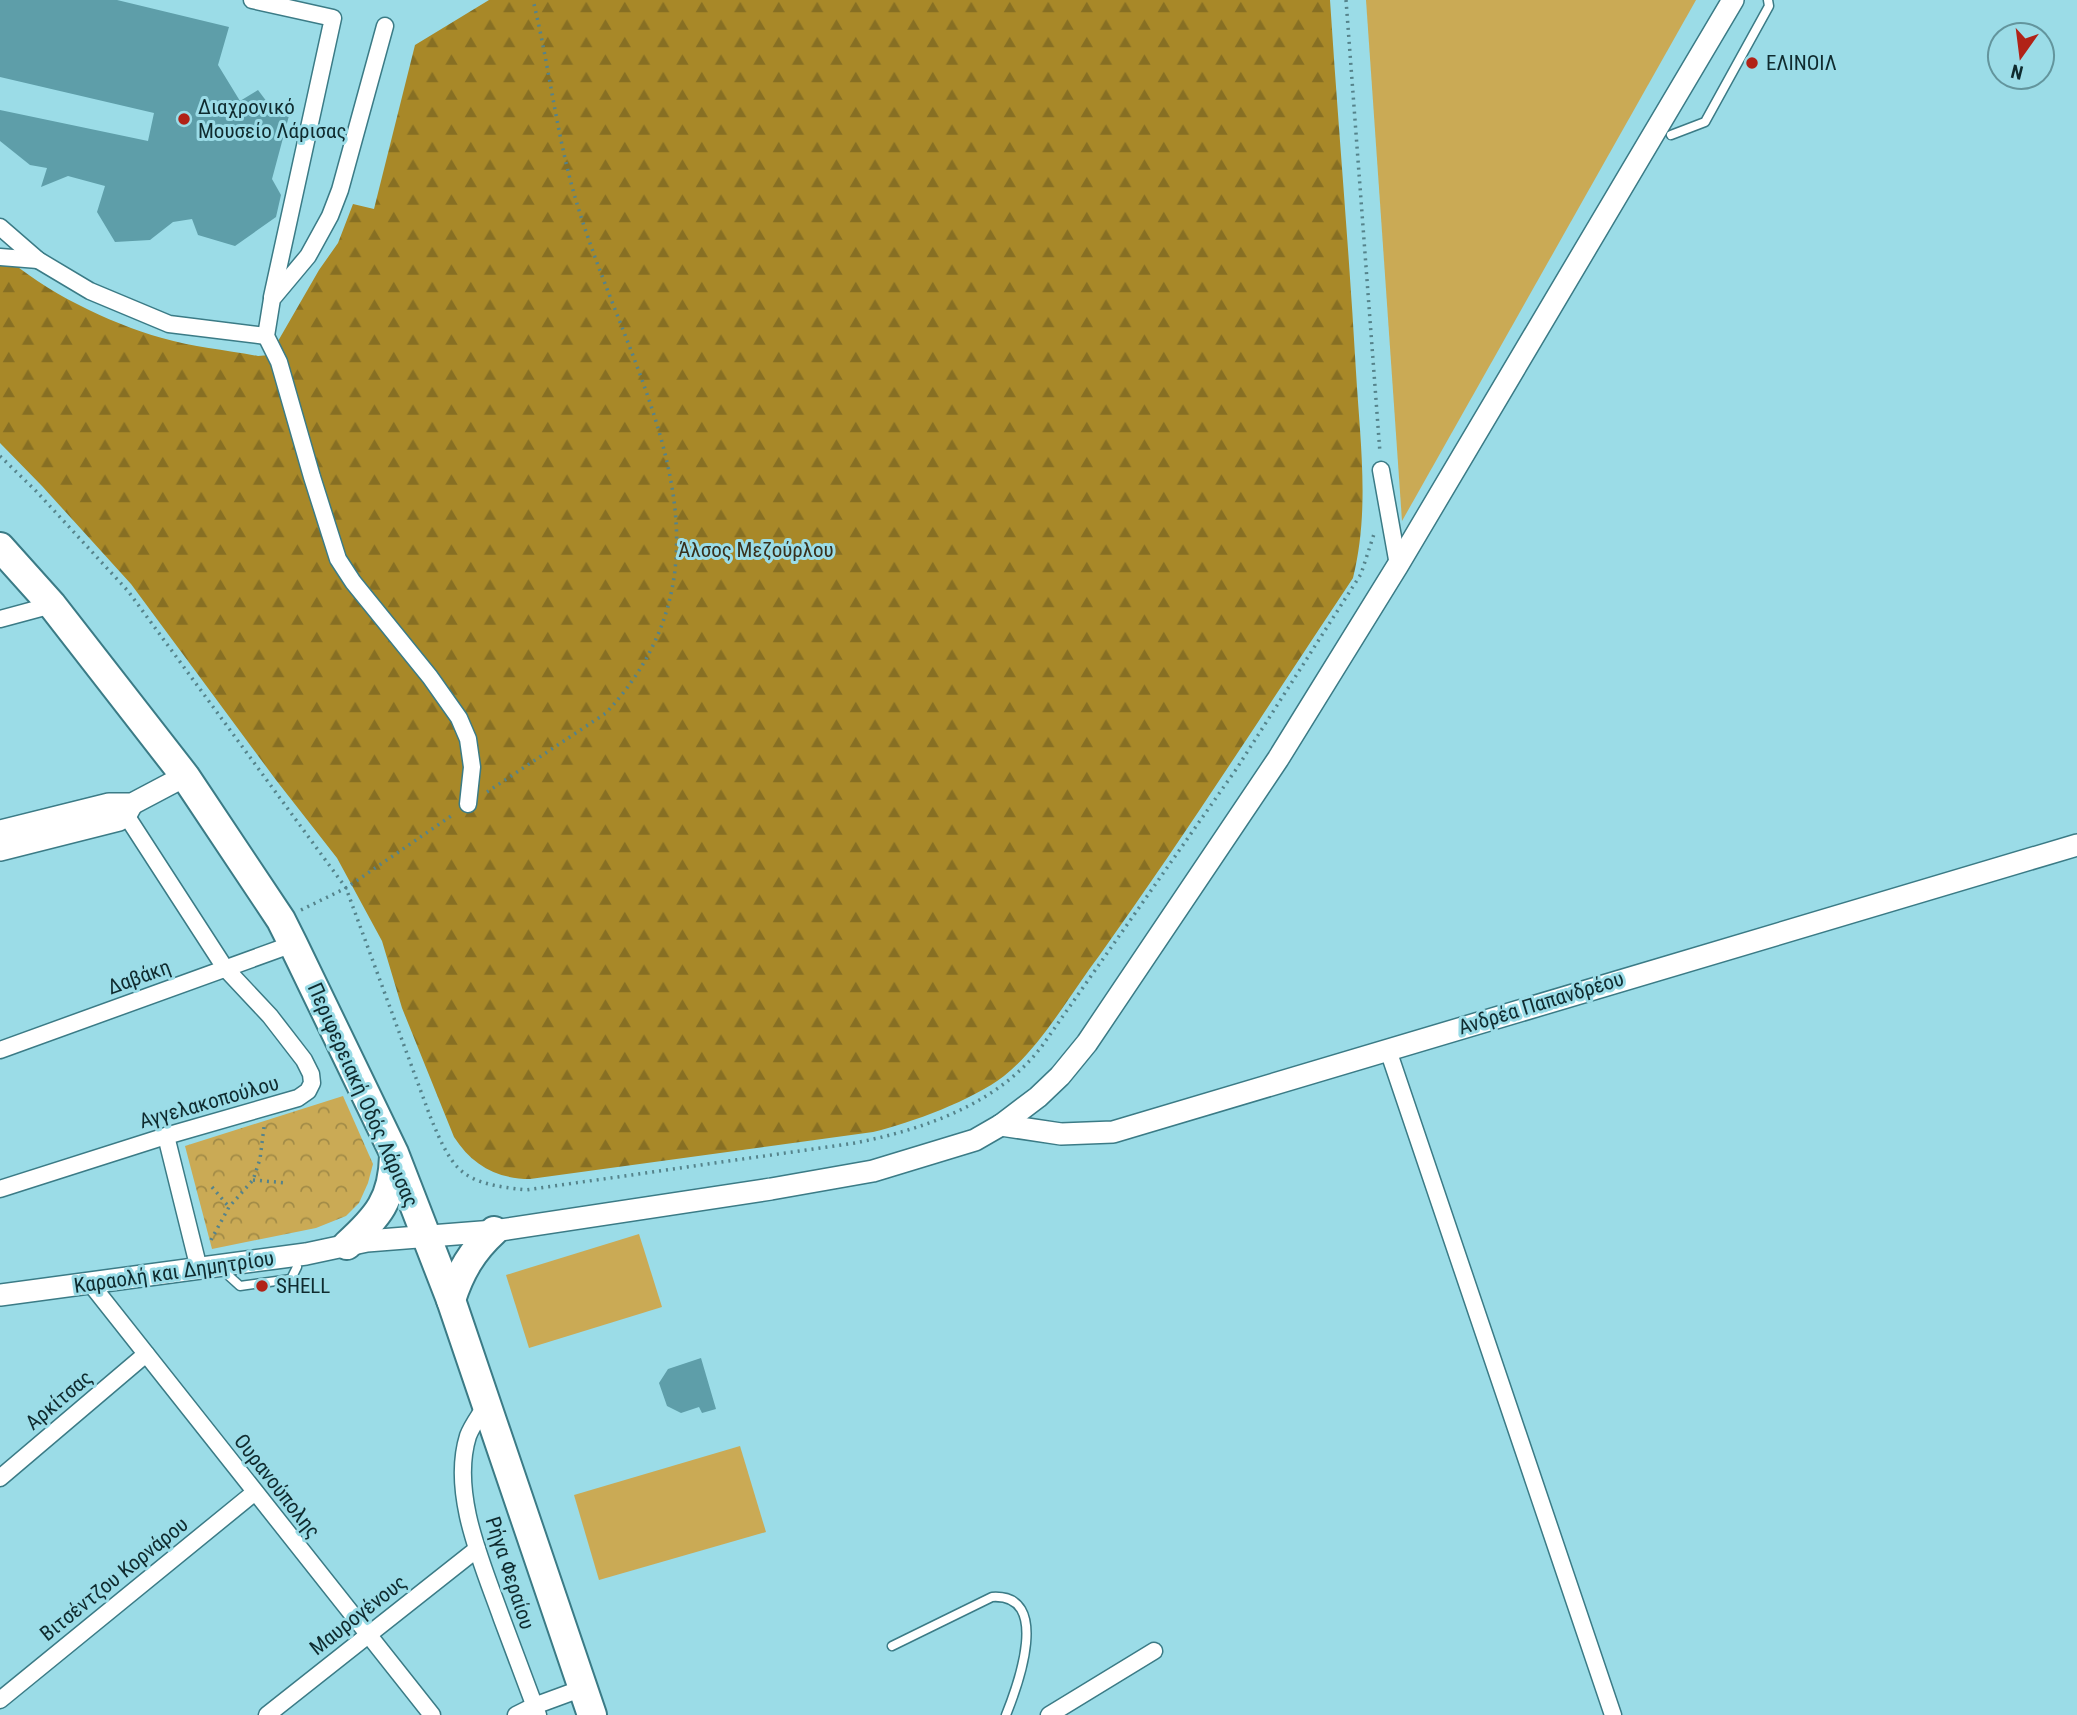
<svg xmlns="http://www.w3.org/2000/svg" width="2077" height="1715" viewBox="0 0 2077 1715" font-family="'Roboto Condensed',sans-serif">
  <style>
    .grass { fill: #caaa55 }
    .forest { fill: url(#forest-firs) }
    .park { fill: url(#park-crowns) }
    .building { fill: #5e9ea9 }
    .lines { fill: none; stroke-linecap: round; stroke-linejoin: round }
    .service-casing { stroke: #3b7b86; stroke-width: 11 }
    .minor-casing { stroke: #3b7b86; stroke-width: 19 }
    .tertiary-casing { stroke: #3b7b86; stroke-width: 24 }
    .trunk-casing { stroke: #3b7b86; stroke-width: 32 }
    .path { stroke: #55838b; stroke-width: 3.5; stroke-dasharray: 2 5; stroke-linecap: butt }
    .service { stroke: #fff; stroke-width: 8 }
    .minor { stroke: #fff; stroke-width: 16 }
    .tertiary { stroke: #fff; stroke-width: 21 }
    .trunk { stroke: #fff; stroke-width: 28 }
    .poi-dot { fill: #b12217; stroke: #9bdce7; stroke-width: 2.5 }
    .labels { text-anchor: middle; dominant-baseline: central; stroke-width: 6; stroke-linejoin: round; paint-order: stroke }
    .poi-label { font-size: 21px; fill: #0f2b2f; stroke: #9bdce7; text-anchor: start }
    .park-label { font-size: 21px; fill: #38301c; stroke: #9bdce7 }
    .street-label { font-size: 21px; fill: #0f2b2f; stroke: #9bdce7 }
  </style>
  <defs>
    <pattern id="forest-firs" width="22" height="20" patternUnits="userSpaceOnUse" patternTransform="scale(1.75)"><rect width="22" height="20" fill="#a88828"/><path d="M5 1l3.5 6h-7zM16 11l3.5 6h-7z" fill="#876f23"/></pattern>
    <pattern id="park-crowns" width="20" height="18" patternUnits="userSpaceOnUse" patternTransform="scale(1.75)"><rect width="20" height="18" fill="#caaa55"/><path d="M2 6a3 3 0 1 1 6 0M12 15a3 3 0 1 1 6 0" fill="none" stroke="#a28b47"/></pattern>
  </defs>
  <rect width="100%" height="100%" fill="#9bdce7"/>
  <!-- grass -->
  <g class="grass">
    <polygon points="1366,0 1696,0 1402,521"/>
    <polygon points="639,1234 662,1307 529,1348 506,1275"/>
    <polygon points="740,1446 766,1532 599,1580 574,1495"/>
  </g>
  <!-- forest -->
  <path class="forest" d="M489 0H1330C1338 124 1349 248 1356 372 1360 440 1370 510 1353 578 1269 704 1187 833 1099 956 1071 993 1040 1048 1004 1076 973 1100 911 1123 873 1132L530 1179C497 1179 472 1165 454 1137L402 1008 382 941 337 858 276 780 131 584 42 486 0 443V252C43 291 106 322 162 338 193 347 226 350 258 356L270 355 319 270 338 243 353 204 374 209 415 45Z"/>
  <!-- park -->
  <polygon class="park" points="343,1096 373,1164 368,1183 359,1203 346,1216 316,1228 212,1249 185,1146"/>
  <!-- building -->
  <g class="building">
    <polygon points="0,0 117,0 229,27 218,65 240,101 258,90 270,106 290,112 272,179 281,195 276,217 235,246 198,235 192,219 173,222 150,240 115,242 97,212 105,186 68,176 41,187 47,168 30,165 0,141 0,110 148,141 154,113 0,77"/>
    <polygon points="701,1358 716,1409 702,1413 699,1407 681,1413 667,1406 659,1383 668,1369"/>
  </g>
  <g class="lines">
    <defs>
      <g id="service">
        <polyline points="1671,135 1705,122 1769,6 1768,0"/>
        <polyline points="229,1276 240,1286 291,1279 297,1267"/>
        <path d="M892 1646 992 1597C1052 1593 1018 1685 1006 1715"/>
      </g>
      <g id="minor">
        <polyline points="252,0 333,18 272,297"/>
        <polyline points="385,26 340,190 330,216 308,256 272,299 266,336 279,362 312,477 338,559 353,582 430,677 459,718 468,739 472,767 468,804"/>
        <polyline points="0,227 38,260 90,291 169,324 266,336"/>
        <polyline points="0,257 38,260"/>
        <polyline points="1381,470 1398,565"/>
        <polyline points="0,619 52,605"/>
        <polyline points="0,1050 293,944"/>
        <polyline points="1388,1050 1613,1715"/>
        <polyline points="166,1136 199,1269"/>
        <polyline points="0,1189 166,1136 298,1098 308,1091 312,1083 311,1074 304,1060 270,1016 225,968 126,815"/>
        <polyline points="90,1283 432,1715"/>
        <path d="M487 1403C481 1414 472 1425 468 1436 450 1494 483 1565 502 1619 514 1651 526 1683 538 1715"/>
        <polyline points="0,1478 146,1354"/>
        <polyline points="0,1700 255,1492"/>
        <polyline points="267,1715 477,1549"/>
        <polyline points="516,1715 534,1706 583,1688"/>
        <polyline points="1049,1715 1154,1651"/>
      </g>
      <g id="tertiary">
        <polyline points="0,831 109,804 132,804 185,776"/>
        <polyline points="0,850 119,820 126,815 132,804"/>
        <polyline points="1001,1125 1061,1134 1113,1132 2077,845"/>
        <polyline points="0,1295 306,1254 367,1241 494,1231 771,1189 873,1171 975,1140 1001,1125 1038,1097 1060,1076 1087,1043 1278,759 1398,565 1733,0"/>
      </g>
      <g id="trunk">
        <polyline points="0,547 52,605 185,776 281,920 293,944 394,1153 451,1300 592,1715"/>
        <path d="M347 1245C378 1217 393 1199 394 1156"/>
        <path d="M451 1300C460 1272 472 1251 494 1231"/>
      </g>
    </defs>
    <!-- service casing -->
    <use href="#service" class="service-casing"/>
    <!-- minor casing -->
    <use href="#minor" class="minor-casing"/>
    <!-- tertiary casing -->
    <use href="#tertiary" class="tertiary-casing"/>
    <!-- trunk casing -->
    <use href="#trunk" class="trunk-casing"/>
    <!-- path -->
    <g class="path">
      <polyline points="1346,0 1380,453"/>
      <path d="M0 456 36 491 128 591 346 888 430 1116C454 1175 463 1183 526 1190L855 1143C925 1129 998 1104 1042 1046L1237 768 1361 574 1374 534"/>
      <path d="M487 792 606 713C755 552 630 378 578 207 557 140 550 69 533 0"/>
      <polyline points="301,910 346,888 454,814"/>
      <polyline points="253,1180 287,1183"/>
      <polyline points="212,1187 229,1207"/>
      <polyline points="211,1240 229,1207 253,1180 260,1159 264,1127"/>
    </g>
    <!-- service -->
    <use href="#service" class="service"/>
    <!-- minor -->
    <use href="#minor" class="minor"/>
    <!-- tertiary -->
    <use href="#tertiary" class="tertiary"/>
    <!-- trunk -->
    <use href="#trunk" class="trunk"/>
  </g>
  <!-- markers -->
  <g class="poi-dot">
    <circle cx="1752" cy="63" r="7"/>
    <circle cx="184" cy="119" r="7"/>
    <circle cx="262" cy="1286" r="7"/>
  </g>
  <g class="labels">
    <!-- poi labels -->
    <g class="poi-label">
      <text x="1766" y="63">ΕΛΙΝΟΙΛ</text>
      <text x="198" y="107">Διαχρονικό<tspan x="198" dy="24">Μουσείο Λάρισας</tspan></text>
      <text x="276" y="1286">SHELL</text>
    </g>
    <!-- park labels -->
    <g class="park-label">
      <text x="756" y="550">Άλσος Μεζούρλου</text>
    </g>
    <!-- street labels -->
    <g class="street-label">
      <text transform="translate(139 977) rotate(-20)">Δαβάκη</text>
      <text transform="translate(1541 1003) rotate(-17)">Ανδρέα Παπανδρέου</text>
      <text transform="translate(363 1095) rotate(66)">Περιφερειακή Οδός Λάρισας</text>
      <text transform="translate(209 1102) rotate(-16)">Αγγελακοπούλου</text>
      <text transform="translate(174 1272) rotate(-8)">Καραολή και Δημητρίου</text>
      <text transform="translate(59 1400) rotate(-40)">Αρκίτσας</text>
      <text transform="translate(277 1486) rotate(52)">Ουρανούπολης</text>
      <text transform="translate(510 1573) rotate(72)">Ρήγα Φεραίου</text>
      <text transform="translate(114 1579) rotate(-39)">Βιτσέντζου Κορνάρου</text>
      <text transform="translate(358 1615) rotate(-38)">Μαυρογένους</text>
    </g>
  </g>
  <!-- north arrow -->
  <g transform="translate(2021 56) rotate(194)"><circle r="33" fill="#9bdce7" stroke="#63959d" stroke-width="2"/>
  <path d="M0-5L12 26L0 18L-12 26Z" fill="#b12217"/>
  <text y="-10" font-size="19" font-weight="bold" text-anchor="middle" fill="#0f2b2f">N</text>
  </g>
</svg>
